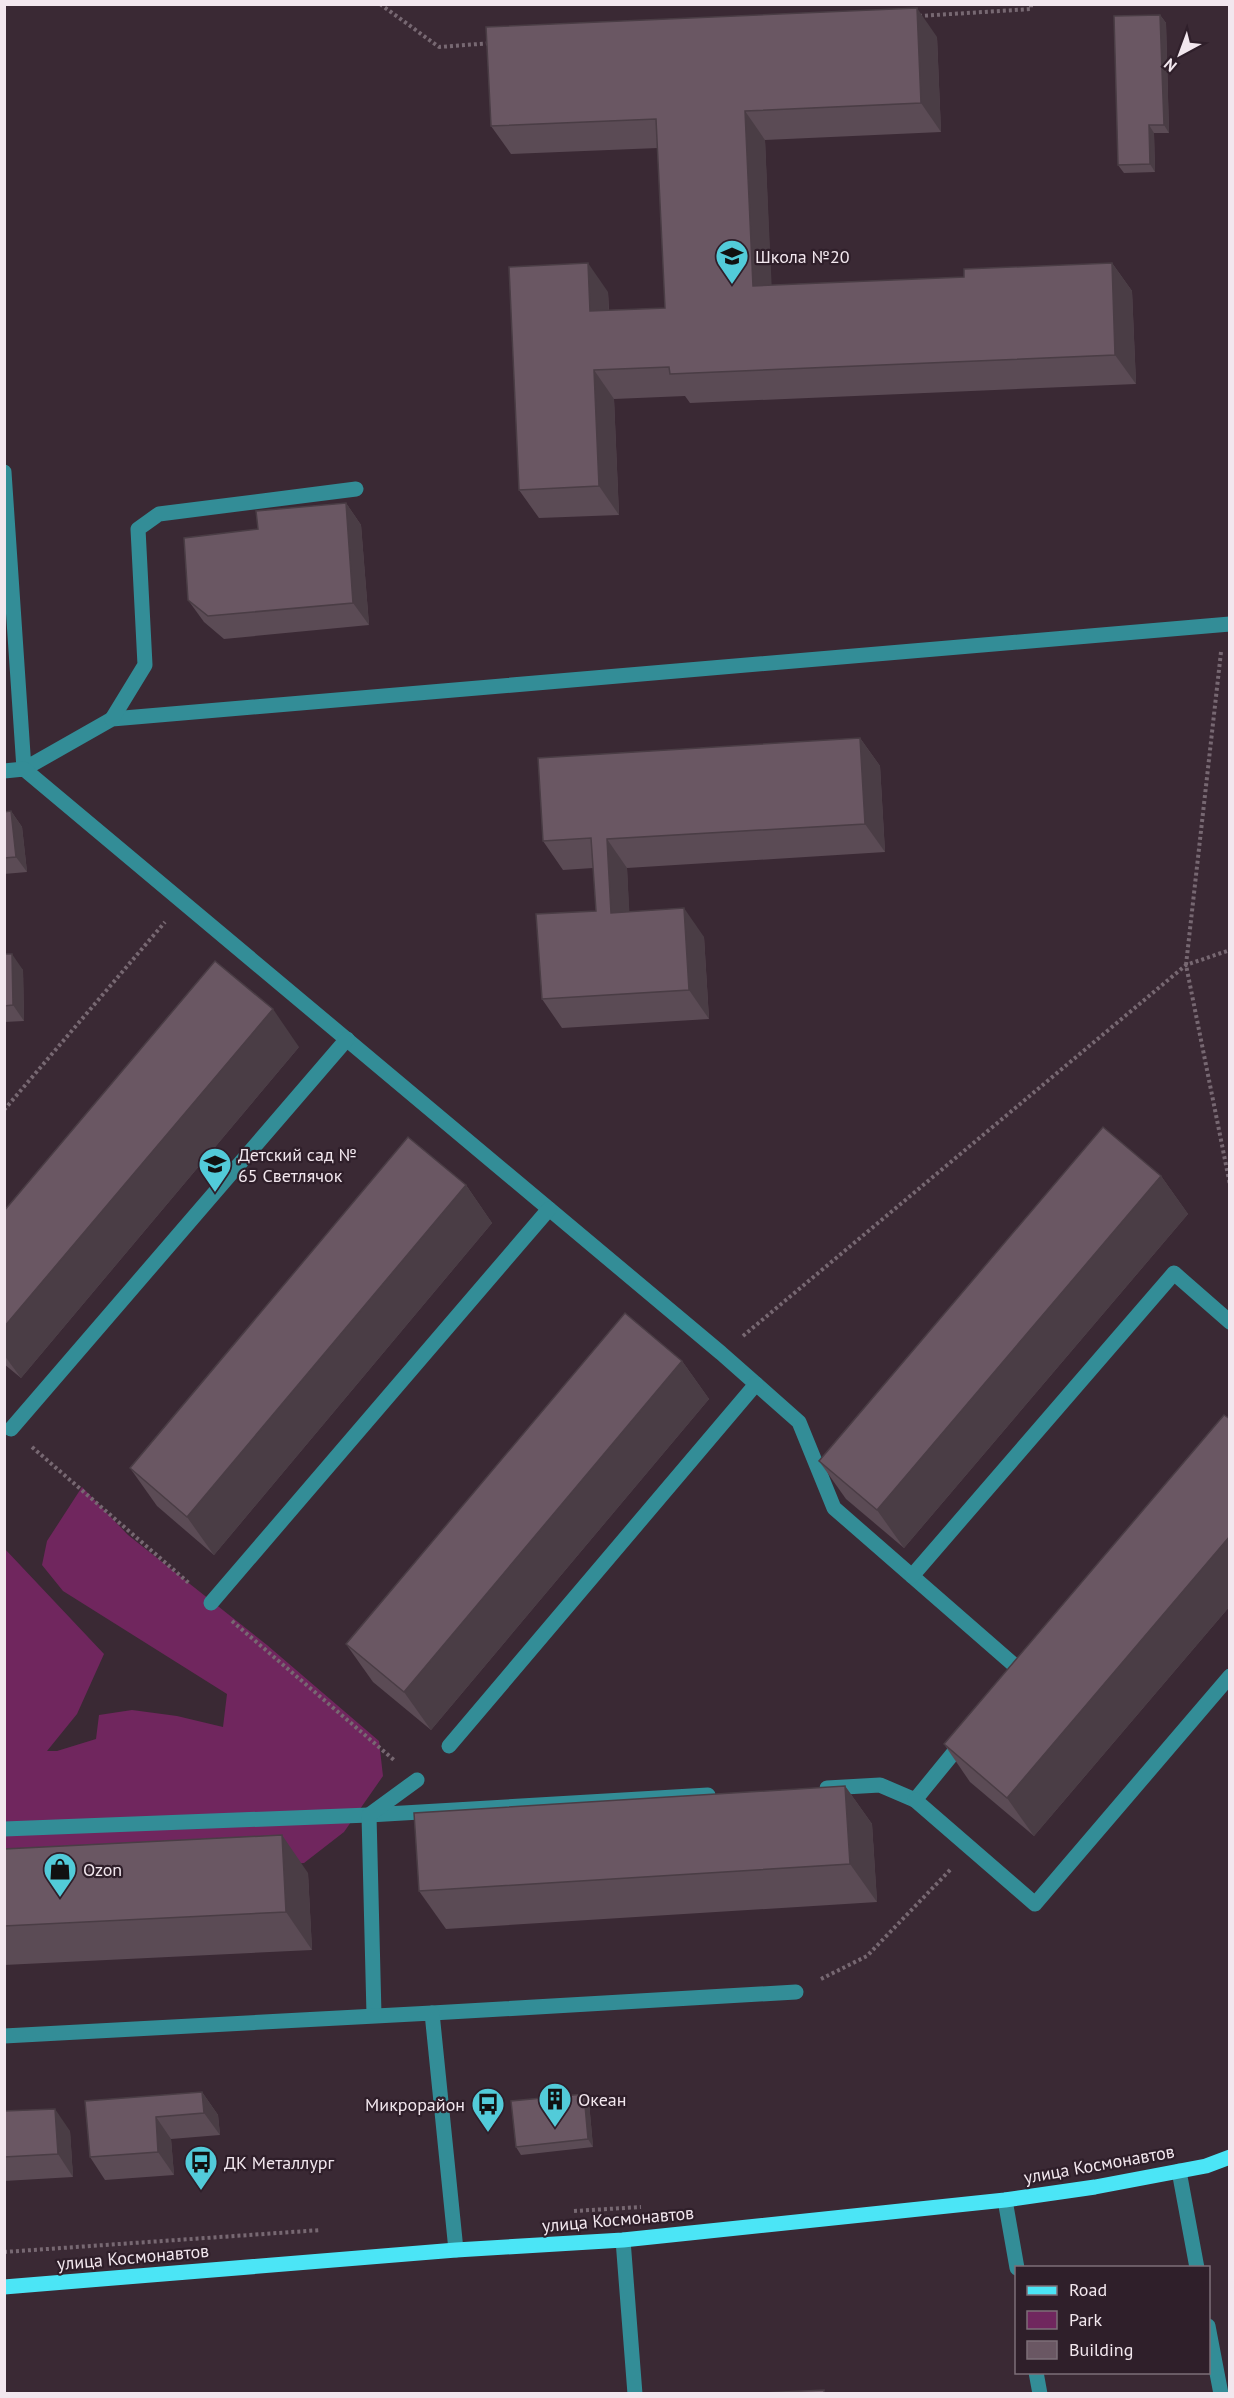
<svg xmlns="http://www.w3.org/2000/svg" width="1234" height="2398" viewBox="0 0 1234 2398" font-family="'PT Sans',sans-serif">
  <style>
    .green { fill: #70265e }
    .lines { fill: none; stroke-linecap: round; stroke-linejoin: round }
    .path { stroke: #776872; stroke-width: 4; stroke-dasharray: 3 3; stroke-linecap: butt }
    .minor { stroke: #338d97; stroke-width: 15 }
    .major { stroke: #4be5f6; stroke-width: 15 }
    .wall { fill: #5b4b55 }
    .shaded-wall { fill: #4a3d45 }
    .building { fill: #6a5763; stroke: #4a3d45; stroke-width: 1.5 }
    .labels { text-anchor: middle; dominant-baseline: central; stroke-width: 4.5; stroke-linejoin: round; paint-order: stroke }
    .poi-label { font-size: 18px; fill: #f2e7ee; stroke: #2f1f2a; text-anchor: start }
    .street-label { font-size: 18px; fill: #f2e7ee; stroke: #2f1f2a }
  </style>
  <rect width="100%" height="100%" fill="#3a2934"/>
  <!-- green -->
  <polygon class="green" points="82,1487 128,1535 267,1645 379,1741 383,1776 344,1832 304,1863 5,1877 4,1548 104,1654 77,1714 47,1751 57,1751 96,1739 99,1715 132,1710 177,1716 223,1727 227,1694 63,1591 42,1565 47,1541"/>
  <g class="lines">
    <!-- path -->
    <g class="path">
      <polyline points="380,4 439,47 492,43"/>
      <polyline points="919,16 1031,9 1031,4"/>
      <polyline points="1221,652 1186,965 1230,1185"/>
      <polyline points="4,1110 165,922"/>
      <polyline points="743,1336 1186,965 1230,950"/>
      <polyline points="32,1447 190,1584"/>
      <polyline points="232,1621 394,1760"/>
      <polyline points="821,1979 867,1956 951,1869"/>
      <polyline points="574,2211 641,2207"/>
      <polyline points="4,2252 321,2230"/>
    </g>
    <!-- minor -->
    <g class="minor">
      <polyline points="4,472 24,769 112,719 1230,624"/>
      <polyline points="112,719 145,665 138,529 159,514 356,489"/>
      <polyline points="4,771 24,769 721,1353 799,1422 834,1508 1021,1671 1026,1665"/>
      <polyline points="11,1429 347,1039"/>
      <polyline points="912,1576 1174,1273 1230,1322"/>
      <polyline points="211,1603 549,1209"/>
      <polyline points="449,1746 756,1384"/>
      <polyline points="827,1788 880,1785 915,1800 964,1740"/>
      <polyline points="915,1800 1035,1904 1230,1676"/>
      <polyline points="4,1829 369,1815 708,1795"/>
      <polyline points="432,2013 796,1992"/>
      <polyline points="374,2015 369,1815 417,1780"/>
      <polyline points="4,2036 432,2013 456,2250"/>
      <polyline points="1179,2171 1197,2268"/>
      <polyline points="1005,2200 1017,2268"/>
      <polyline points="623,2240 635,2394"/>
      <polyline points="1208,2326 1221,2394"/>
      <polyline points="1036,2372 1040,2394"/>
    </g>
    <!-- major -->
    <polyline class="major" points="4,2287 456,2250 623,2240 1005,2200 1095,2187 1206,2166 1230,2157"/>
  </g>
  <!-- wall -->
  <g class="wall">
    <polygon points="1160,15 1166,23 1169,133 1154,133 1155,172 1124,173 1118,165"/>
    <polygon points="937,37 941,132 765,140 771,285 964,277 1112,263 1132,291 1136,384 690,403 685,396 614,399 619,515 539,518 519,490 608,292 609,310 665,308 658,148 511,154 491,126"/>
    <polygon points="346,503 361,525 369,625 224,639 204,622 188,600 258,529"/>
    <polygon points="860,738 880,766 885,852 627,868 629,912 704,937 709,1019 562,1028 542,999 596,911 593,868 563,870 543,841"/>
    <polygon points="11,811 22,827 27,872 4,874 4,812"/>
    <polygon points="4,954 23,970 24,1021 4,1022"/>
    <polygon points="299,1047 21,1378 4,1364 4,1211"/>
    <polygon points="1161,1176 1188,1214 904,1548 846,1499 819,1461"/>
    <polygon points="466,1185 492,1223 214,1555 157,1506 130,1468"/>
    <polygon points="682,1361 709,1399 431,1730 373,1682 346,1644"/>
    <polygon points="1230,1419 1230,1606 1034,1836 970,1782 944,1744"/>
    <polygon points="845,1786 872,1824 877,1902 446,1929 419,1891"/>
    <polygon points="4,1849 308,1873 312,1950 4,1965"/>
    <polygon points="202,2092 218,2115 220,2135 171,2139 174,2175 105,2180 90,2157 85,2101"/>
    <polygon points="584,2094 589,2102 593,2147 521,2155 516,2147"/>
    <polygon points="4,2111 70,2131 73,2177 4,2181"/>
  </g>
  <!-- shaded-wall -->
  <g class="shaded-wall">
    <polygon points="917,8 937,37 941,132 921,103"/>
    <polygon points="1160,15 1166,23 1169,133 1164,125"/>
    <polygon points="745,111 765,140 773,315 753,286"/>
    <polygon points="1149,125 1154,133 1155,172 1150,164"/>
    <polygon points="588,263 608,292 610,340 590,311"/>
    <polygon points="1112,263 1132,291 1136,384 1115,355"/>
    <polygon points="594,370 614,399 619,515 599,486"/>
    <polygon points="346,503 361,525 369,625 353,603"/>
    <polygon points="860,738 880,766 885,852 865,824"/>
    <polygon points="11,811 22,827 27,872 16,857"/>
    <polygon points="607,839 627,868 631,941 611,913"/>
    <polygon points="684,908 704,937 709,1019 689,990"/>
    <polygon points="12,954 23,970 24,1021 13,1005"/>
    <polygon points="273,1009 299,1047 21,1378 4,1355 4,1327"/>
    <polygon points="1161,1176 1188,1214 904,1548 877,1510"/>
    <polygon points="466,1185 492,1223 214,1555 187,1517"/>
    <polygon points="682,1361 709,1399 431,1730 404,1692"/>
    <polygon points="1230,1536 1230,1606 1034,1836 1007,1798"/>
    <polygon points="845,1786 872,1824 877,1902 850,1864"/>
    <polygon points="282,1835 308,1873 312,1950 286,1912"/>
    <polygon points="202,2092 218,2115 220,2135 204,2113"/>
    <polygon points="584,2094 589,2102 593,2147 588,2139"/>
    <polygon points="55,2109 70,2131 73,2177 58,2154"/>
    <polygon points="156,2117 171,2139 174,2175 158,2152"/>
  </g>
  <!-- building -->
  <g class="building">
    <polygon points="917,8 921,103 745,111 753,286 964,277 964,269 1112,263 1115,355 670,374 669,367 594,370 599,486 519,490 509,267 588,263 590,311 665,308 656,119 491,126 486,27"/>
    <polygon points="1160,15 1164,125 1149,125 1150,164 1118,165 1114,16"/>
    <polygon points="346,503 353,603 208,616 188,600 184,538 258,529 256,511"/>
    <polygon points="860,738 865,824 607,839 611,913 684,908 689,990 542,999 536,914 596,911 591,838 543,841 538,758"/>
    <polygon points="11,811 16,857 4,858 4,812"/>
    <polygon points="4,954 12,954 13,1005 4,1006"/>
    <polygon points="215,961 273,1009 4,1327 4,1211"/>
    <polygon points="1103,1127 1161,1176 877,1510 819,1461"/>
    <polygon points="408,1137 466,1185 187,1517 130,1468"/>
    <polygon points="625,1313 682,1361 404,1692 346,1644"/>
    <polygon points="1224,1415 1230,1419 1230,1536 1007,1798 944,1744"/>
    <polygon points="845,1786 850,1864 419,1891 414,1813"/>
    <polygon points="282,1835 286,1912 4,1926 4,1849"/>
    <polygon points="202,2092 204,2113 156,2117 158,2152 90,2157 85,2101"/>
    <polygon points="584,2094 588,2139 516,2147 511,2101"/>
    <polygon points="55,2109 58,2154 4,2157 4,2111"/>
    <polygon points="824,2390 824,2394 743,2394"/>
  </g>
  <!-- icons -->
  <defs>
    <symbol id="school-pin" viewBox="-11 -11 22 30"><path d="M0 17L-7.5 6A9.5 9.5 0 1 1 7.5 6Z" fill="#52cbd9" stroke="#2f1f2a"/><path d="M0-5L7-2L0 1L-7-2ZM-4 1L0 2.5L4 1V4Q0 6-4 4Z" fill="#111"/></symbol>
    <symbol id="shop-pin" viewBox="-11 -11 22 30"><path d="M0 17L-7.5 6A9.5 9.5 0 1 1 7.5 6Z" fill="#52cbd9" stroke="#2f1f2a"/><path d="M-5-2.5h2.3a2.7 3.5 0 0 1 5.4 0H5L5.5 6h-11ZM-1.5-2.5h3a1.5 2.3 0 0 0-3 0Z" fill="#111"/></symbol>
    <symbol id="building-pin" viewBox="-11 -11 22 30"><path d="M0 17L-7.5 6A9.5 9.5 0 1 1 7.5 6Z" fill="#52cbd9" stroke="#2f1f2a"/><path d="M-4-6H4V6H1V3H-1V6H-4ZM-2.5-4.3h1.7v1.8h-1.7ZM.8-4.3h1.7v1.8H.8ZM-2.5-1h1.7V.8h-1.7ZM.8-1h1.7V.8H.8Z" fill="#111"/></symbol>
    <symbol id="bus-pin" viewBox="-11 -11 22 30"><path d="M0 17L-7.5 6A9.5 9.5 0 1 1 7.5 6Z" fill="#52cbd9" stroke="#2f1f2a"/><path d="M-5-6H5V4H4V6H2V4H-2V6H-4V4H-5ZM-3.5-4V0h7V-4ZM-3.5 1.2v1.5H-2V1.2ZM2 1.2v1.5H3.5V1.2Z" fill="#111"/></symbol>
  </defs>
  <g fill-rule="evenodd">
    <use href="#school-pin" x="713" y="237" width="38" height="52"/>
    <use href="#school-pin" x="196" y="1145" width="38" height="52"/>
    <use href="#shop-pin" x="41" y="1850" width="38" height="52"/>
    <use href="#building-pin" x="536" y="2080" width="38" height="52"/>
    <use href="#bus-pin" x="469" y="2085" width="38" height="52"/>
    <use href="#bus-pin" x="182" y="2143" width="38" height="52"/>
  </g>
  <g class="labels">
    <!-- poi labels -->
    <g class="poi-label">
      <text x="755" y="256">Школа №20</text>
      <text x="238" y="1154">Детский сад №<tspan x="238" dy="21">65 Светлячок</tspan></text>
      <text x="83" y="1869">Ozon</text>
      <text x="578" y="2099">Океан</text>
      <text x="465" y="2104" text-anchor="end">Микрорайон</text>
      <text x="224" y="2162">ДК Металлург</text>
    </g>
    <!-- street labels -->
    <g class="street-label">
      <text transform="translate(1099 2164) rotate(-10)">улица Космонавтов</text>
      <text transform="translate(618 2219) rotate(-5)">улица Космонавтов</text>
      <text transform="translate(133 2257) rotate(-5)">улица Космонавтов</text>
    </g>
  </g>
  <!-- border -->
  <rect width="1234" height="2398" fill="none" stroke="#f2e7ee" stroke-width="12"/>
  <!-- legend -->
  <rect x="1015" y="2266" width="195" height="108" fill="#2f1f2a" stroke="#7d6f78" stroke-width="1.5"/>
  <rect x="1027" y="2286" width="30" height="9" fill="#4be5f6" stroke="#7d6f78" stroke-width="1.5"/>
  <text x="1069" y="2296" font-size="18" fill="#f2e7ee">Road</text>
  <rect x="1027" y="2311" width="30" height="18" fill="#70265e" stroke="#7d6f78" stroke-width="1.5"/>
  <text x="1069" y="2326" font-size="18" fill="#f2e7ee">Park</text>
  <rect x="1027" y="2341" width="30" height="18" fill="#6a5763" stroke="#7d6f78" stroke-width="1.5"/>
  <text x="1069" y="2356" font-size="18" fill="#f2e7ee">Building</text>
  <!-- north arrow -->
  <g transform="translate(1180 54) rotate(221)" stroke="#2f1f2a" stroke-width="4.5" paint-order="stroke">
  <path d="M0-4.5L10 22L0 15L-10 22Z" fill="#f2e7ee"/>
  <text y="-9" font-size="16" font-weight="bold" text-anchor="middle" fill="#f2e7ee">N</text>
  </g>
</svg>
